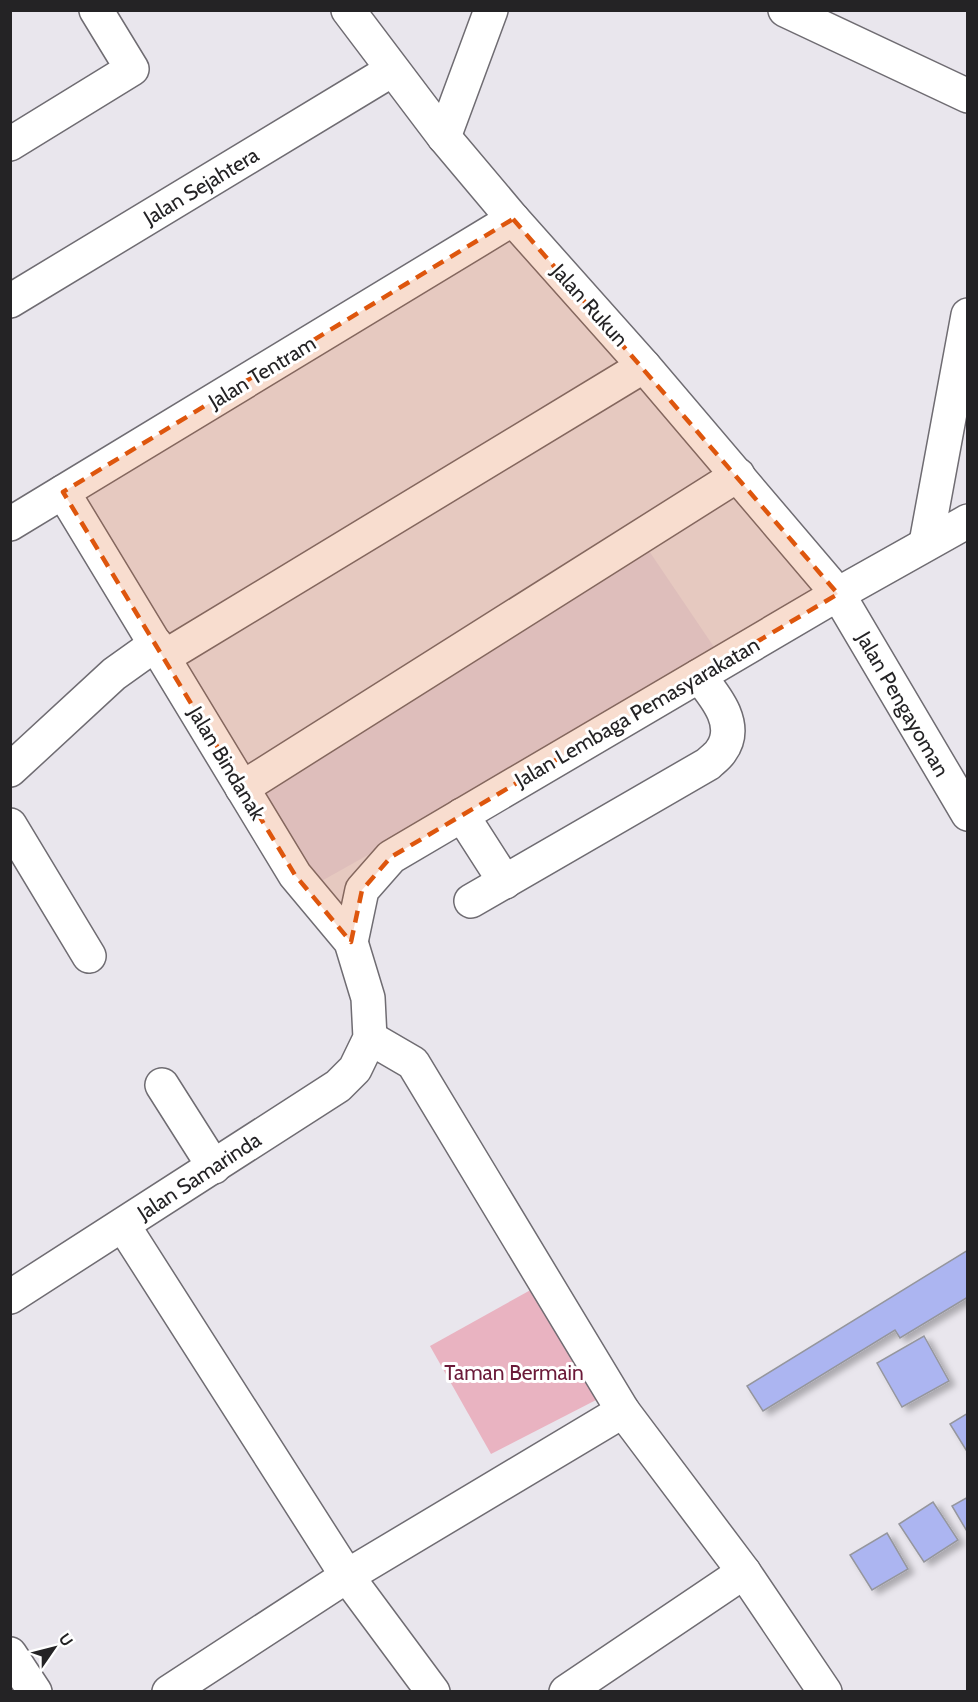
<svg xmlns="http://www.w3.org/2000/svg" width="978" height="1702" viewBox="0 0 978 1702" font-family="Cabin,sans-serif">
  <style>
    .built { fill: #dfd9e6 }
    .green { fill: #e9b3c1 }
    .building { fill: #acb5f1; stroke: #95969d; stroke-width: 1.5; filter: url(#shadow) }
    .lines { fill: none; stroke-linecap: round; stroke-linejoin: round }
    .minor-casing { stroke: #6f6c72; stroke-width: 36 }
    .minor { stroke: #fff; stroke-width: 33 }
    .marked { fill: #de560d; fill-opacity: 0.2; stroke: #de560d; stroke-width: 4.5; stroke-dasharray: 12 8; stroke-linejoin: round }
    .labels { text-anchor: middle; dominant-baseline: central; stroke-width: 6; stroke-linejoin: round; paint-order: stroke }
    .street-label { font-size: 21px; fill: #242325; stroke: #fff }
    .park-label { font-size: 21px; fill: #6b1a39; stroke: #fff }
  </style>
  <defs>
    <filter id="shadow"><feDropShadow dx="6" dy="4" stdDeviation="3" flood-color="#0004"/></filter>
  </defs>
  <rect width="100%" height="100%" fill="#e9e6ed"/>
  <!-- built -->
  <polygon class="built" points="643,542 716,650 391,842 318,883 255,786"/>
  <!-- green -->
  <polygon class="green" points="536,1287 598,1399 491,1454 430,1346"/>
  <!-- building -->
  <g class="building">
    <polygon points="968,1250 968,1297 900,1338 895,1330 763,1411 747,1386"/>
    <polygon points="924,1336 949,1381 902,1407 877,1363"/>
    <polygon points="968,1413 968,1453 950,1424"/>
    <polygon points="968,1497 968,1533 952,1506"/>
    <polygon points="933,1502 958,1540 924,1562 899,1524"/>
    <polygon points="887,1533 908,1569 872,1590 850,1555"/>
  </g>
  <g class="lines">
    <defs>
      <g id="minor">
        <polyline points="348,10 444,137 513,219 644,366 838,594 968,814"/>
        <polyline points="785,10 968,96"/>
        <polyline points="444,137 491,10"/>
        <polyline points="10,144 132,69 96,10"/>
        <polyline points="10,301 392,70"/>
        <polyline points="10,524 513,219"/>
        <polyline points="926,543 968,315"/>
        <polyline points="164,657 644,366"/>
        <polyline points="10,770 114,674 156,644"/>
        <polyline points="242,788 738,475"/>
        <polyline points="462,815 505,882"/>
        <polyline points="10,825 89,956"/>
        <path d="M471 901 708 764C712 760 718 756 721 751 740 725 715 696 699 676"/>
        <polyline points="351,942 362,890 391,857 838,594 968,521"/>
        <polyline points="370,1038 413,1063 623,1411 744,1572 825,1692"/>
        <polyline points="162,1085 214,1167"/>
        <polyline points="123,1225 347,1576 433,1692"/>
        <polyline points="10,1297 338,1086 355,1069 370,1038 368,998 351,942 295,875 63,492"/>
        <polyline points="10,1654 35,1692"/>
        <polyline points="169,1692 347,1576 623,1411"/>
        <polyline points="566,1692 744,1572"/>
      </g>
    </defs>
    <!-- minor casing -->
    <use href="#minor" class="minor-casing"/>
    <!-- minor -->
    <use href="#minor" class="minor"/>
  </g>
  <!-- marked area -->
  <path class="marked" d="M513 219 838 594 391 857 362 890 351 942 295 875 63 492Z"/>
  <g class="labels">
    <!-- street labels -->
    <g class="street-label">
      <text transform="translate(201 186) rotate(-31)">Jalan Sejahtera</text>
      <text transform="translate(590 305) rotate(48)">Jalan Rukun</text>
      <text transform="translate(262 372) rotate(-31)">Jalan Tentram</text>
      <text transform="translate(903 704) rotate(60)">Jalan Pengayoman</text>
      <text transform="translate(637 712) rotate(-30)">Jalan Lembaga Pemasyarakatan</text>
      <text transform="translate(227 763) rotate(59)">Jalan Bindanak</text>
      <text transform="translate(199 1176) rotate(-33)">Jalan Samarinda</text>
    </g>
    <!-- park labels -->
    <g class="park-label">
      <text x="514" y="1372">Taman Bermain</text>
    </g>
  </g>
  <!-- border -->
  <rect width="978" height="1702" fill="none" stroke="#242325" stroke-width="24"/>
  <!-- north arrow -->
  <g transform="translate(54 1648) rotate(55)" stroke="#ffffff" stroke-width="4.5" paint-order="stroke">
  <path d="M0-4.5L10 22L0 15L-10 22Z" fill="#242325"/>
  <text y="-9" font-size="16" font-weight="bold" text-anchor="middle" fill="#242325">U</text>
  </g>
</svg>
